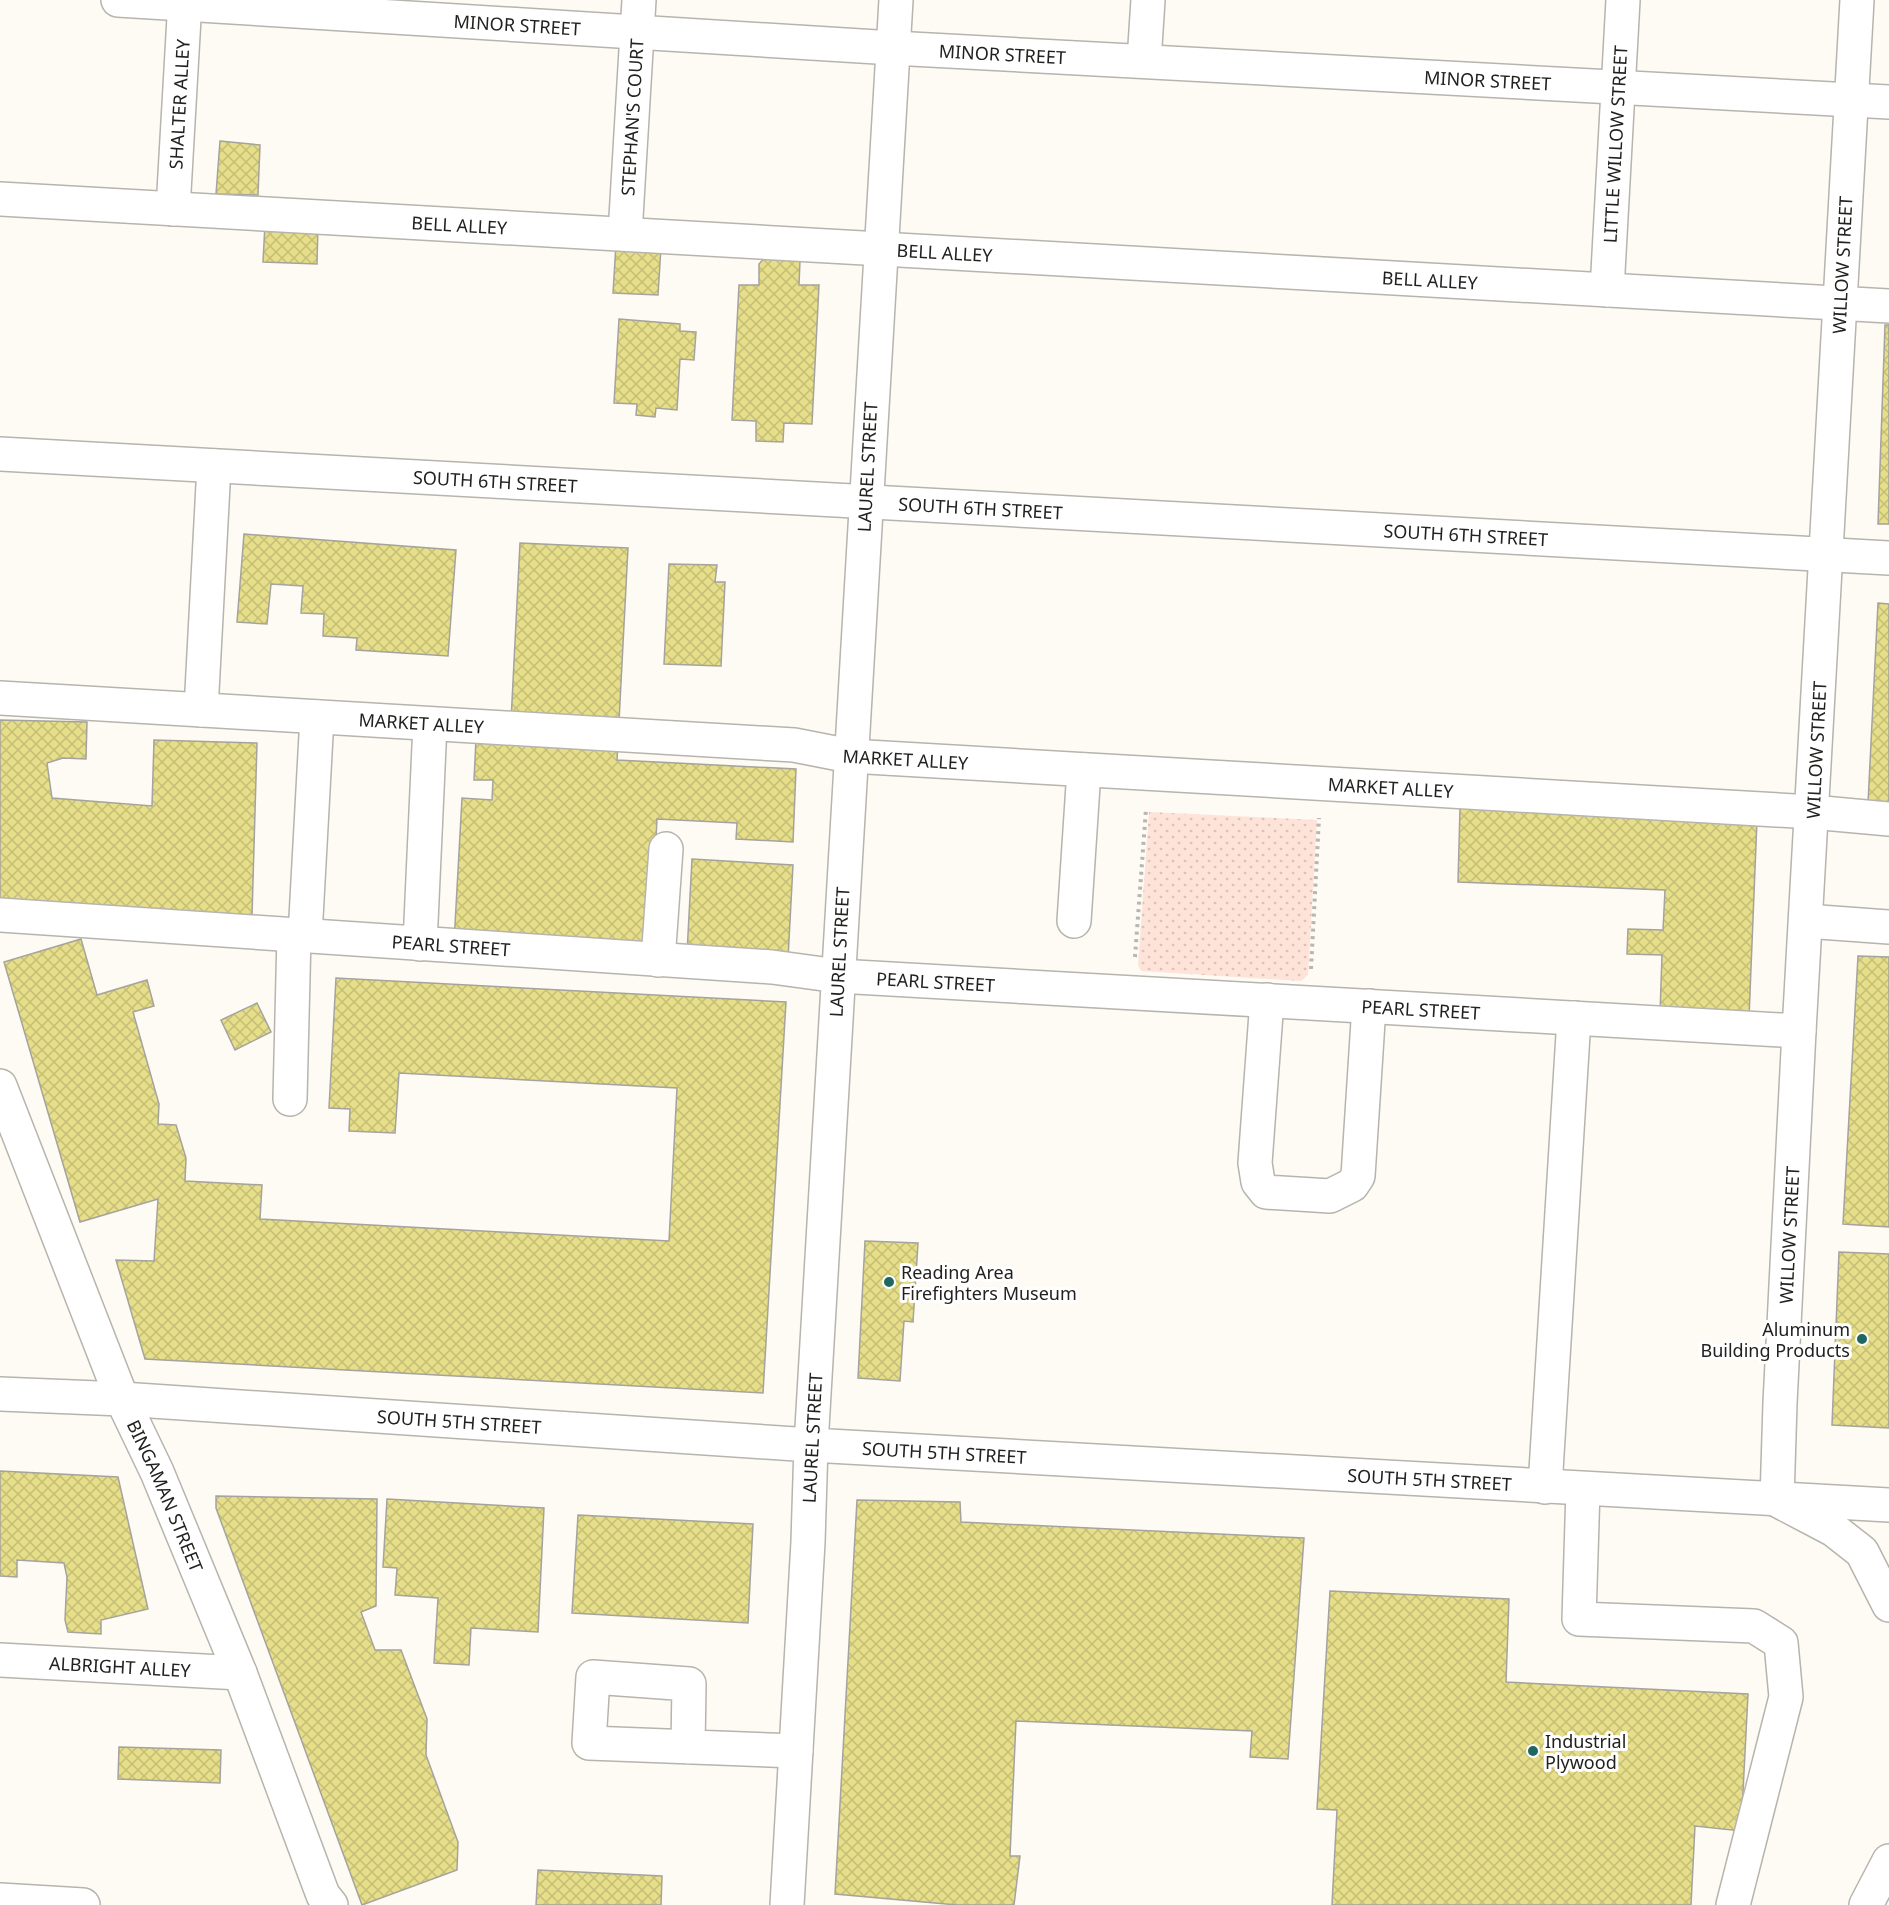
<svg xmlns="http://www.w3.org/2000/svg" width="1889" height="1905" viewBox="0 0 1889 1905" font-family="'Noto Sans',sans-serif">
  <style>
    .grass { fill: url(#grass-dots) }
    .building { fill: url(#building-cross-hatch); stroke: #a4a39d; stroke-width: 1.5 }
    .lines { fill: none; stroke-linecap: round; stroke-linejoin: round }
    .minor-casing { stroke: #b7b4ae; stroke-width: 36 }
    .major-casing { stroke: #b7b4ae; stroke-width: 36 }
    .path { stroke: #b8b6b0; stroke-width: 4; stroke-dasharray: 3 4.5; stroke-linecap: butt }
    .minor { stroke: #fff; stroke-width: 33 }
    .major { stroke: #fff; stroke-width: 33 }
    .poi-dot { fill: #1f685f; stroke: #fff; stroke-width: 2 }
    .labels { text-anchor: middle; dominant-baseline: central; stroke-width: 6; stroke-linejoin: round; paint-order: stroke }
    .street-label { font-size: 18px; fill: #22211f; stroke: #fff }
    .poi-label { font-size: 18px; fill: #22211f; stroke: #fff; text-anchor: start }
  </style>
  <defs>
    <pattern id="grass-dots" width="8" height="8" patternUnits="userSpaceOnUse" patternTransform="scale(1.5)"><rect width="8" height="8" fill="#fee3d8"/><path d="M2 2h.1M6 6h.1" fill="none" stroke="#d9c2b9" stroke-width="1.8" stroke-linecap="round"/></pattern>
    <pattern id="building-cross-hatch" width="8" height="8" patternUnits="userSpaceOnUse" patternTransform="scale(1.5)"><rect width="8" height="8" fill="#e6de89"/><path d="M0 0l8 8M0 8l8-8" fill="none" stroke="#c5be76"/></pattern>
  </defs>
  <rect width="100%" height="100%" fill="#fefbf4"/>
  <!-- grass -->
  <polygon class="grass" points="1149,812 1317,820 1308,975 1301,981 1141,971 1138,965"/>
  <!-- building -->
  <g class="building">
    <polygon points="220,141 260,145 258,195 216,194"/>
    <polygon points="265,224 318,226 317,264 263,262"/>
    <polygon points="616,244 661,247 658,295 613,293"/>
    <polygon points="768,254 791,255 800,261 799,285 819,285 812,424 784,423 783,442 756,441 756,421 732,420 739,285 759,285 759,264"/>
    <polygon points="619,319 680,324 680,331 696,332 694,360 680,359 677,410 656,408 655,417 636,415 637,404 614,403"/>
    <polygon points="1885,325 1889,325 1889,524 1878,524"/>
    <polygon points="244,534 456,550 448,656 356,650 357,638 323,636 324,614 301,613 303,586 271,584 267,624 237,622"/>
    <polygon points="520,543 628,548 617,760 796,769 793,842 736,839 737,823 657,819 650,953 454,943 462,798 492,800 493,780 474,780 476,739 510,741"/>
    <polygon points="669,564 717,565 715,582 725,582 721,666 664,664"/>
    <polygon points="1878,603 1889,604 1889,804 1868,803"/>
    <polygon points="0,720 87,722 86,759 63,758 47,763 52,798 152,806 154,740 257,743 252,916 0,913"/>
    <polygon points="1460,808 1757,820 1749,1018 1660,1014 1662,955 1627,954 1628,929 1663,930 1665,890 1458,882"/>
    <polygon points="692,859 793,865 788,959 687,953"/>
    <polygon points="81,939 97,995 147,980 154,1006 133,1012 159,1104 158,1124 176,1125 186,1158 185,1181 262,1185 260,1219 669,1241 677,1088 399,1073 395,1133 349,1131 350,1109 329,1108 336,978 786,1002 763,1393 145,1359 116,1260 154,1261 158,1199 80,1222 4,962"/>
    <polygon points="1858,956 1889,957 1889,1227 1843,1224"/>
    <polygon points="257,1003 271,1032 235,1050 221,1020"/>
    <polygon points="865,1241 918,1243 913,1322 904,1321 900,1381 858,1378"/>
    <polygon points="1839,1252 1889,1254 1889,1428 1832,1425"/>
    <polygon points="0,1471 118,1477 148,1609 101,1620 101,1634 68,1632 65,1620 67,1577 64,1563 17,1560 17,1577 0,1576"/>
    <polygon points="216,1496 377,1499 376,1606 361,1612 375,1650 401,1650 427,1719 426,1755 458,1842 457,1870 362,1905 216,1508"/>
    <polygon points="387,1499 544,1508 538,1632 471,1628 469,1665 434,1663 438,1598 395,1595 397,1568 383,1567"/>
    <polygon points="857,1500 960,1502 961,1522 1304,1538 1288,1759 1250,1757 1252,1731 1016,1721 1010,1856 1020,1856 1014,1905 957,1905 835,1894"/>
    <polygon points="578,1515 753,1524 748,1623 572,1613"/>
    <polygon points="1330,1591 1509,1599 1506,1682 1748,1694 1741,1831 1695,1826 1691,1905 1332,1905 1337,1810 1317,1809"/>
    <polygon points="119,1747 221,1750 220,1783 118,1779"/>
    <polygon points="538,1870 662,1876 661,1905 536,1905"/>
  </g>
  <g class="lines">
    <defs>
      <g id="minor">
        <path id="s1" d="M118 0 893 48 1889 102"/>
        <path id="s2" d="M896 0 811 1445 1889 1505"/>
        <polyline points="1857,0 1799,1031 1780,1403 1777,1500 1834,1530 1862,1552 1889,1605"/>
        <polyline points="1144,61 1148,0"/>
        <path id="s3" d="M0 199 1889 306"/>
        <path id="s4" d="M173 209 185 0"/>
        <path id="s5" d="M625 234 639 0"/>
        <path id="s6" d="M1607 290 1623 0"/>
        <path id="s7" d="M0 454 1889 558"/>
        <path id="s8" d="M0 698 794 745 850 756 1812 812 1889 819"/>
        <polyline points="201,710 214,466"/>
        <path id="s9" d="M0 915 772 967 838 976 1799 1031"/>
        <polyline points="1074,921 1084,770"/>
        <polyline points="1806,921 1889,927"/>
        <polyline points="305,936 317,717"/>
        <polyline points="420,944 430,724"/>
        <polyline points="658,960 666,849"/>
        <polyline points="1267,1000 1255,1163 1258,1182 1266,1192 1330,1196 1352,1185 1358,1176 1369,1006"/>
        <path id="s10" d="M0 1086 122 1399 157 1472 240 1673 323 1895 331 1905"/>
        <polyline points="290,1099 294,935"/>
        <polyline points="1545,1487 1574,1018"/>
        <polyline points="1583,1489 1579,1619 1754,1626 1781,1643 1786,1697 1733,1905"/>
        <path id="s11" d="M0 1660 240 1673"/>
        <polyline points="688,1747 689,1684 593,1677 589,1743 796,1751"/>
        <polyline points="0,1900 83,1905"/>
        <polyline points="1866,1905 1889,1861"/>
      </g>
      <g id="major">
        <path id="s12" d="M0 1394 122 1399 811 1445 808 1542 787 1905"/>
      </g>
    </defs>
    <!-- minor casing -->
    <use href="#minor" class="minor-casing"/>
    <!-- major casing -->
    <use href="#major" class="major-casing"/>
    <!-- path -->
    <g class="path">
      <polyline points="1135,957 1146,809"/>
      <polyline points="1311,969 1319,818"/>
    </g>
    <!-- minor -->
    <use href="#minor" class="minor"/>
    <!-- major -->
    <use href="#major" class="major"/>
  </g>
  <!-- markers -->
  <g class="poi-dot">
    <circle cx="889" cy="1282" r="6"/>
    <circle cx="1862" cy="1339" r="6"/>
    <circle cx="1533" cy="1751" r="6"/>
  </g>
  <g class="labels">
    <!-- street labels -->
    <g class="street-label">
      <text stroke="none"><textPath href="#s1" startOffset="400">MINOR STREET</textPath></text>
      <text stroke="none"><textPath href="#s1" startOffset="886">MINOR STREET</textPath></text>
      <text stroke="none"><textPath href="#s1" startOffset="1372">MINOR STREET</textPath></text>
      <text stroke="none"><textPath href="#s4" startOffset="105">SHALTER ALLEY</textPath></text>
      <text stroke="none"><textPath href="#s5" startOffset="117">STEPHAN'S COURT</textPath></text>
      <text stroke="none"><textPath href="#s6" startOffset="146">LITTLE WILLOW STREET</textPath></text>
      <text stroke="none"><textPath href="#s3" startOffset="460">BELL ALLEY</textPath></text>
      <text stroke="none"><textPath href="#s3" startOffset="946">BELL ALLEY</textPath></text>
      <text transform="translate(1842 265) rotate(-87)">WILLOW STREET</text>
      <text stroke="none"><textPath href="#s3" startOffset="1432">BELL ALLEY</textPath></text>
      <text transform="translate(867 467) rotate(-87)">LAUREL STREET</text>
      <text stroke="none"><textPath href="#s7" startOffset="496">SOUTH 6TH STREET</textPath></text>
      <text stroke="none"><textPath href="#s7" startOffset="982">SOUTH 6TH STREET</textPath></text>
      <text stroke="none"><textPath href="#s7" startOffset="1468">SOUTH 6TH STREET</textPath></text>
      <text stroke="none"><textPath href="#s8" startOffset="422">MARKET ALLEY</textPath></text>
      <text transform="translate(1816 750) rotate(-87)">WILLOW STREET</text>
      <text stroke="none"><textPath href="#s8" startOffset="908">MARKET ALLEY</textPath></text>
      <text stroke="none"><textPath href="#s8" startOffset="1394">MARKET ALLEY</textPath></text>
      <text stroke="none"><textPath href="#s9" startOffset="452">PEARL STREET</textPath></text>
      <text transform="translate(839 952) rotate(-87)">LAUREL STREET</text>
      <text stroke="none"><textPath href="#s9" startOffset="938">PEARL STREET</textPath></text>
      <text stroke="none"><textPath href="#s9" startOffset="1424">PEARL STREET</textPath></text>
      <text transform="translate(1789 1235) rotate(-87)">WILLOW STREET</text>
      <text stroke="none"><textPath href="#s12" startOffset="460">SOUTH 5TH STREET</textPath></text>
      <text transform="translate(812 1438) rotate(-87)">LAUREL STREET</text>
      <text stroke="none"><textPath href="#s2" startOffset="1581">SOUTH 5TH STREET</textPath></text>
      <text stroke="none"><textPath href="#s2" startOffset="2067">SOUTH 5TH STREET</textPath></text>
      <text stroke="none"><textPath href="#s10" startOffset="442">BINGAMAN STREET</textPath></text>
      <text stroke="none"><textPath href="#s11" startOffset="120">ALBRIGHT ALLEY</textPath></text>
    </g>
    <!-- poi labels -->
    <g class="poi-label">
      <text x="901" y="1272">Reading Area<tspan x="901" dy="21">Firefighters Museum</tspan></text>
      <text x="1850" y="1329" text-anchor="end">Aluminum<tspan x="1850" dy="21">Building Products</tspan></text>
      <text x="1545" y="1741">Industrial<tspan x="1545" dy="21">Plywood</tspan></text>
    </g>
  </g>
</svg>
